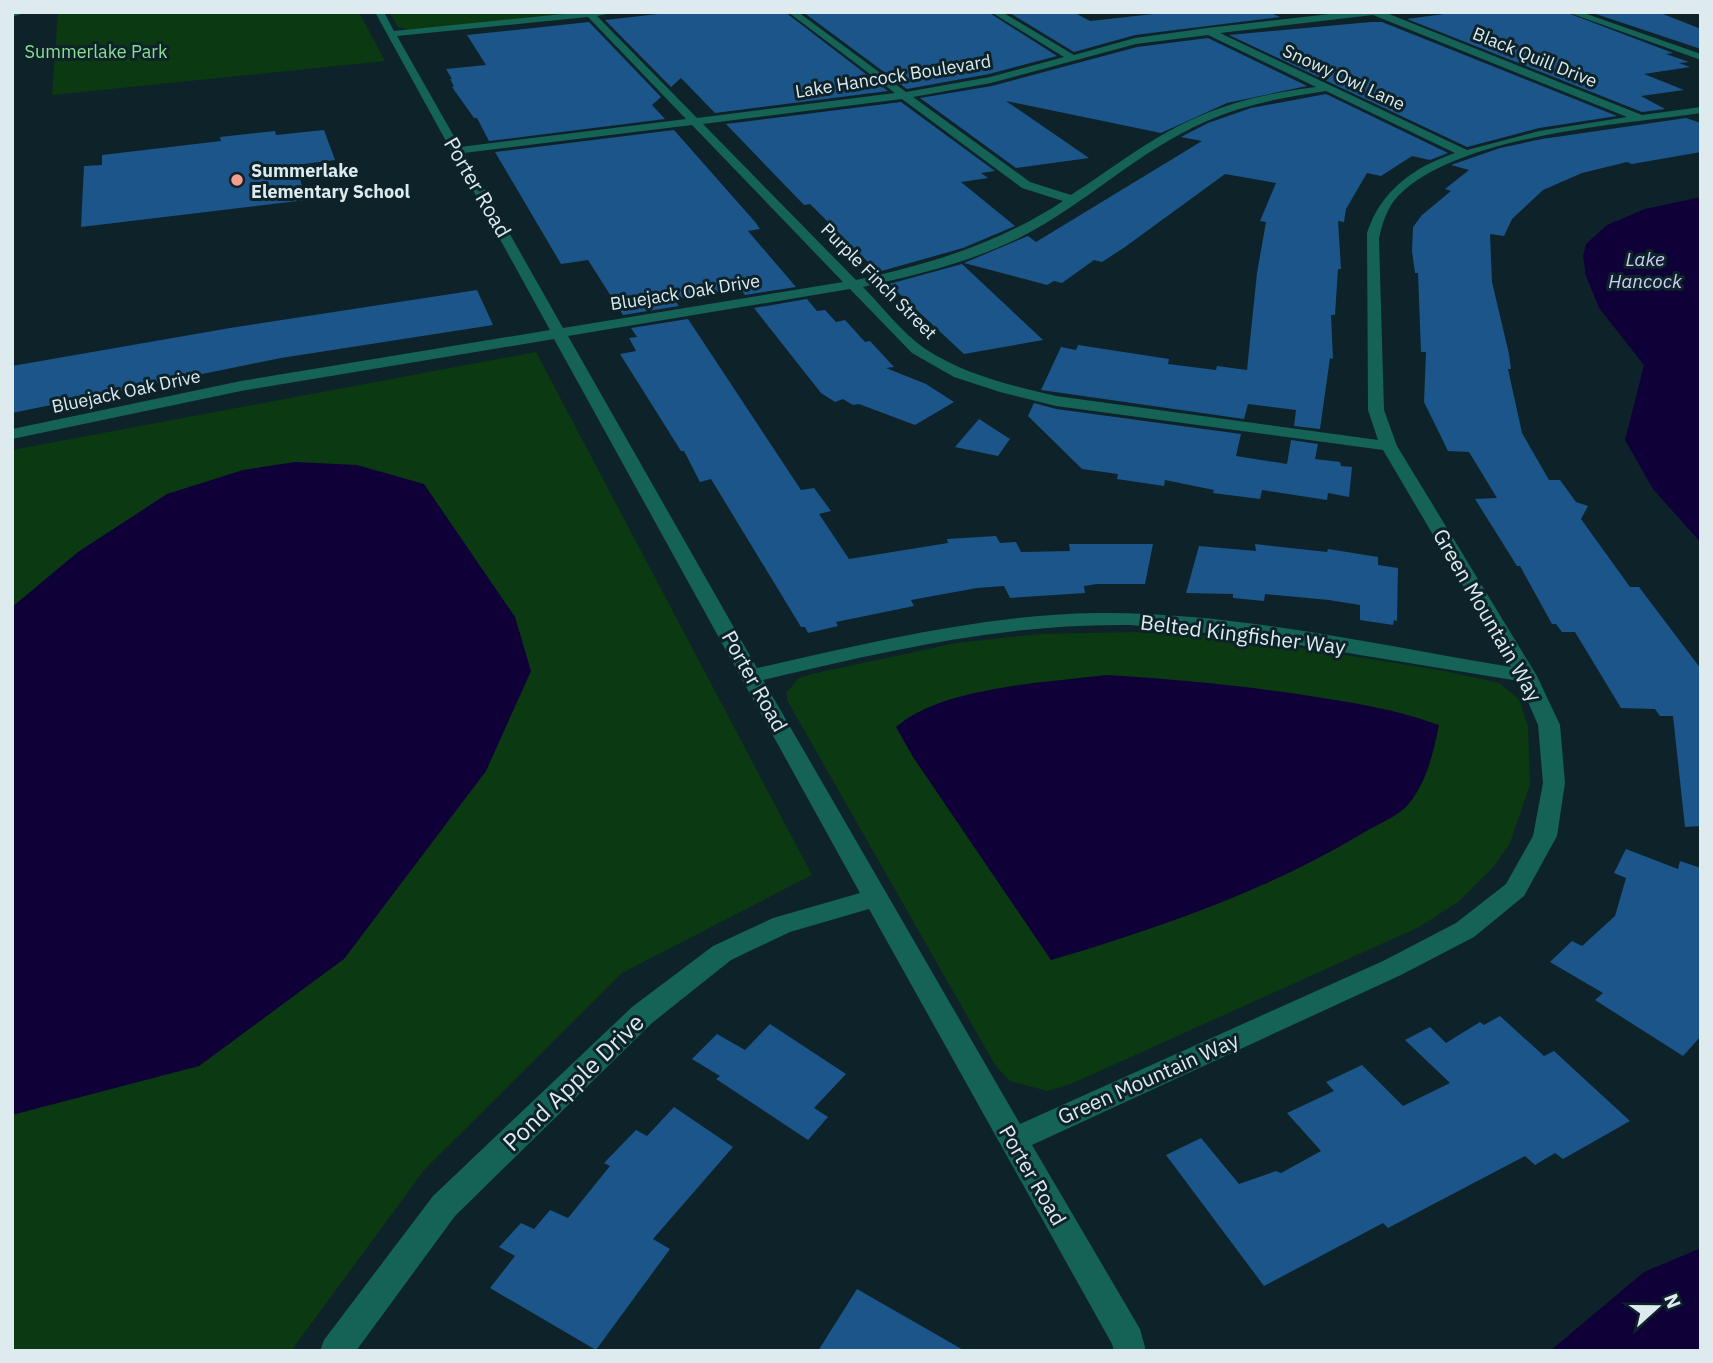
<svg xmlns="http://www.w3.org/2000/svg" width="1713" height="1363" viewBox="0 0 1713 1363" font-family="'IBM Plex Sans',sans-serif">
  <style>
    .green { fill: #0b3911 }
    .water { fill: #0f0038 }
    .building { fill: #1b558a }
    .lines { fill: none; stroke-linecap: round; stroke-linejoin: round }
    .street { fill: #156257; fill-rule: evenodd }
    .poi-dot { fill: #f59d8f; stroke: #0d2329; stroke-width: 2.5 }
    .labels { text-anchor: middle; dominant-baseline: central; stroke-width: 6; stroke-linejoin: round; paint-order: stroke }
    .far-park-label { font-size: 18px; fill: #8ddf91; stroke: #0d2329 }
    .far-street-label { font-size: 18px; fill: #ddeaee; stroke: #0d2329 }
    .far-poi-label { font-size: 18px; font-weight: bold; fill: #ddeaee; stroke: #0d2329; text-anchor: start }
    .far-water-label { font-size: 19px; font-style: italic; fill: #cecef5; stroke: #0d2329 }
    .street-label { font-size: 21px; fill: #ddeaee; stroke: #0d2329 }
    .near-street-label { font-size: 24px; fill: #ddeaee; stroke: #0d2329 }
  </style>
  <rect width="100%" height="100%" fill="#0d2329"/>
  <!-- green -->
  <g class="green">
    <polygon points="58,12 359,12 385,61 52,95"/>
    <polygon points="389,12 589,12 409,30 398,27"/>
    <polygon points="536,352 812,875 622,973 425,1169 291,1351 12,1351 12,450"/>
    <polygon points="1137,632 1233,637 1445,671 1499,683 1519,699 1528,727 1530,785 1510,843 1494,866 1458,902 1419,927 1071,1084 1047,1091 1010,1081 995,1065 787,700 787,692 799,678 812,674 956,643 1039,634"/>
  </g>
  <!-- water -->
  <g class="water">
    <polygon points="1701,197 1701,543 1653,489 1625,440 1644,365 1599,308 1586,276 1583,256 1586,244 1607,225 1645,209"/>
    <polygon points="295,462 357,465 424,484 515,617 531,671 486,771 344,959 199,1066 12,1115 12,607 78,552 167,494 243,470"/>
    <path d="M1106 675C1173 679 1237 685 1304 695 1350 702 1395 709 1439 725 1433 754 1426 786 1405 808 1394 818 1376 825 1363 833 1267 891 1158 928 1051 960L913 757 896 727C943 686 1045 683 1106 675Z"/>
    <polygon points="1701,1248 1701,1351 1550,1351 1644,1272"/>
  </g>
  <!-- building -->
  <g class="building">
    <polygon points="676,12 785,12 888,91 715,113 681,78 671,87 605,20"/>
    <polygon points="803,12 988,12 1057,56 989,74 907,89"/>
    <polygon points="1008,12 1073,12 1090,21 1172,12 1269,12 1280,17 1135,35 1074,52"/>
    <polygon points="1459,12 1565,12 1673,53 1666,54 1689,62 1679,63 1690,67 1644,74 1684,90 1641,96 1665,109 1642,112 1407,19"/>
    <polygon points="1590,12 1658,12 1701,29 1701,49"/>
    <polygon points="589,22 661,97 652,105 665,119 489,141 477,118 474,118 452,87 454,86 450,79 452,79 446,69 486,65 467,35"/>
    <polygon points="1371,22 1382,22 1617,116 1539,128 1467,147 1229,35"/>
    <polygon points="1208,38 1307,86 1227,103 1161,133 1006,101 1089,158 1016,168 920,98 992,86 1137,47"/>
    <polygon points="1326,94 1448,153 1430,160 1412,156 1381,176 1367,173 1346,209 1344,222 1338,221 1341,269 1338,269 1335,315 1331,315 1333,359 1330,358 1320,429 1294,426 1296,410 1248,404 1244,419 1041,390 1061,347 1076,350 1078,345 1169,359 1168,364 1216,370 1217,366 1247,370 1257,273 1266,222 1260,221 1276,183 1225,174 1125,247 1102,262 1094,260 1062,283 1054,281 1047,285 964,263 1028,236 1036,242 1202,141 1181,137 1208,123 1251,108"/>
    <polygon points="901,102 995,171 981,173 988,178 961,182 1015,226 963,248 878,272 810,204 804,205 726,124"/>
    <polygon points="1686,118 1701,123 1701,152 1632,164 1627,162 1582,173 1543,190 1512,219 1504,236 1490,234 1492,282 1509,354 1511,369 1508,369 1522,433 1549,480 1560,480 1576,502 1588,506 1581,519 1630,587 1639,587 1701,669 1701,826 1685,827 1673,716 1660,716 1655,709 1621,708 1575,632 1562,632 1556,624 1552,624 1520,566 1517,566 1475,499 1497,498 1469,452 1448,451 1424,402 1426,352 1421,352 1418,273 1415,273 1412,251 1413,227 1422,215 1451,191 1445,189 1469,170 1451,165 1500,148 1542,139"/>
    <polygon points="324,130 335,160 296,165 306,200 81,227 84,166 102,165 102,155 221,141 220,137 275,131 276,135"/>
    <polygon points="674,130 756,223 760,229 748,231 796,287 745,295 740,289 674,299 679,306 623,315 588,260 561,264 495,152"/>
    <polygon points="962,264 1043,340 964,354 889,284"/>
    <polygon points="477,290 493,325 281,358 12,413 12,366 230,328"/>
    <polygon points="807,299 817,311 825,310 836,322 845,320 865,342 870,341 894,367 886,368 926,384 954,402 915,425 859,404 853,405 843,399 835,402 821,393 754,308"/>
    <polygon points="688,319 801,490 814,488 831,511 819,514 849,559 948,543 947,539 996,536 1000,543 1016,542 1021,552 1070,551 1069,544 1153,544 1145,584 1097,584 1084,586 1085,593 1010,598 1004,586 977,588 911,600 914,606 836,622 838,626 808,633 805,627 801,627 711,479 700,482 684,451 681,451 620,354 636,351 629,338 637,337 631,328"/>
    <polygon points="1034,403 1056,409 1241,434 1236,456 1287,464 1291,440 1318,444 1315,459 1340,462 1341,466 1352,467 1349,497 1328,493 1327,500 1262,490 1260,499 1213,493 1214,490 1165,480 1164,486 1117,479 1118,474 1082,469 1028,416"/>
    <polygon points="979,419 1010,439 998,456 955,447"/>
    <polygon points="1255,544 1327,552 1328,549 1378,557 1378,565 1398,568 1397,621 1394,620 1393,625 1360,620 1360,605 1329,600 1265,594 1264,601 1233,598 1233,594 1186,593 1199,546 1256,551"/>
    <polygon points="1626,849 1678,869 1680,861 1701,868 1701,1036 1683,1056 1595,1000 1603,993 1550,962 1572,941 1582,946 1615,916 1626,878 1614,873"/>
    <polygon points="1500,1016 1544,1056 1554,1051 1630,1121 1563,1159 1555,1153 1535,1165 1525,1156 1388,1228 1383,1223 1264,1286 1166,1155 1201,1138 1239,1184 1276,1171 1281,1173 1321,1151 1287,1113 1334,1091 1326,1082 1362,1065 1403,1106 1450,1083 1405,1040 1430,1027 1446,1043 1480,1022 1484,1025"/>
    <polygon points="770,1024 846,1074 814,1108 828,1117 808,1140 716,1079 720,1076 692,1059 717,1034 745,1050"/>
    <polygon points="674,1107 733,1147 653,1239 670,1249 596,1350 490,1288 515,1256 499,1247 521,1223 534,1229 550,1210 568,1218 610,1166 604,1163 636,1130 647,1136"/>
    <polygon points="857,1289 965,1351 818,1351"/>
  </g>
  <g class="lines">
    <!-- street -->
    <g class="street">
      <polygon points="12,12 27,12 12,17"/>
      <path d="M375 12H384L394 31 583 12H617L597 16 697 118 895 93 788 12H798L906 92 990 77 1064 57 991 12H1002L1074 55 1135 38 1207 28 1348 12H1384L1642 115 1701 107V113C1618 125 1459 135 1399 195 1387 207 1382 224 1379 239L1384 410 1397 446 1537 676 1560 725 1565 783 1557 836 1524 896 1474 937 1401 975 1032 1145 1140 1329 1146 1351H1114L1112 1344 869 909 790 932 731 960 652 1023 455 1216 356 1351H320L324 1340 433 1196 632 1007 713 946 773 918 860 893 554 339 241 391 12 439V429L241 381 550 330ZM1373 15 1627 117 1539 131 1467 150 1220 33ZM588 17 686 119 460 147 397 36ZM1208 35 1316 87C1276 92 1237 100 1200 116 1154 135 1113 168 1071 195L1030 182 913 97 991 83 1136 44ZM1326 91 1455 153C1414 167 1381 190 1367 233L1368 410 1378 440 1056 396C1010 385 964 375 924 348 902 333 882 306 863 287 917 275 971 262 1021 237 1086 204 1139 150 1207 121 1245 104 1285 97 1326 91ZM902 99 1022 188 1063 201C1000 243 930 264 856 280L703 124ZM692 125 843 282 563 328 464 153ZM850 289 912 353 954 377 1000 392 1056 406 1383 450 1511 667C1379 645 1230 611 1096 613 981 615 869 643 757 668L568 336ZM1131 625 1263 639 1519 681 1538 725 1543 783 1533 836 1506 884 1456 923 1383 961 1020 1124 763 680C885 651 1005 623 1131 625Z"/>
      <polygon points="1567,12 1581,12 1701,54 1701,60"/>
    </g>
  </g>
  <!-- markers -->
  <circle class="poi-dot" cx="237" cy="180" r="7"/>
  <g class="labels">
    <!-- far-park labels -->
    <g class="far-park-label">
      <text x="96" y="51">Summerlake Park</text>
    </g>
    <!-- far-street labels -->
    <g class="far-street-label">
      <text transform="translate(1535 57) rotate(22)">Black Quill Drive</text>
      <text transform="translate(893 76) rotate(-9)">Lake Hancock Boulevard</text>
      <text transform="translate(1344 77) rotate(25)">Snowy Owl Lane</text>
      <text transform="translate(879 281) rotate(45)">Purple Finch Street</text>
      <text transform="translate(685 292) rotate(-9)">Bluejack Oak Drive</text>
      <text transform="translate(126 391) rotate(-12)">Bluejack Oak Drive</text>
    </g>
    <!-- far-poi labels -->
    <g class="far-poi-label">
      <text x="251" y="170">Summerlake<tspan x="251" dy="21">Elementary School</tspan></text>
    </g>
    <!-- far-water labels -->
    <g class="far-water-label">
      <text x="1645" y="259">Lake<tspan x="1645" dy="22">Hancock</tspan></text>
    </g>
    <!-- street labels -->
    <g class="street-label">
      <text transform="translate(478 187) rotate(60)">Porter Road</text>
      <text transform="translate(1488 615) rotate(60)">Green Mountain Way</text>
      <text transform="translate(1243 634) rotate(7)">Belted Kingfisher Way</text>
      <text transform="translate(755 681) rotate(61)">Porter Road</text>
      <text transform="translate(1148 1078) rotate(-24)">Green Mountain Way</text>
      <text transform="translate(1033 1175) rotate(60)">Porter Road</text>
    </g>
    <!-- near-street labels -->
    <g class="near-street-label">
      <text transform="translate(573 1082) rotate(-44)">Pond Apple Drive</text>
    </g>
  </g>
  <!-- border -->
  <rect width="1713" height="1363" fill="none" stroke="#ddeaee" stroke-width="28"/>
  <!-- north arrow -->
  <g transform="translate(1657 1307) rotate(69)" stroke="#0d2329" stroke-width="5" paint-order="stroke">
  <path d="M0-5L12 26L0 18L-12 26Z" fill="#ddeaee"/>
  <text y="-10" font-size="19" font-weight="bold" text-anchor="middle" fill="#ddeaee">N</text>
  </g>
</svg>
